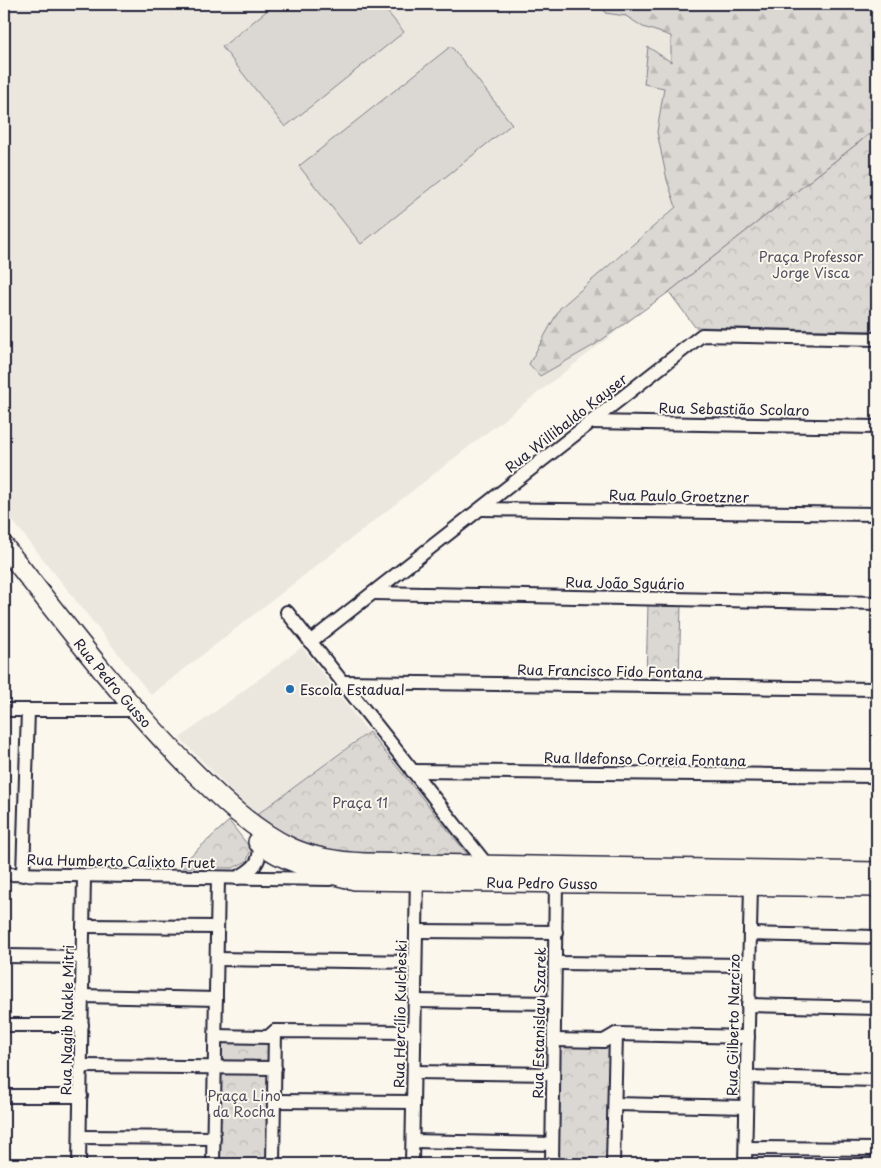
<svg xmlns="http://www.w3.org/2000/svg" width="881" height="1168" viewBox="0 0 881 1168" font-family="'Playpen Sans',sans-serif">
  <style>
    .built { fill: #ebe7df }
    .green { fill: #dbd8d3; stroke: #7e7d87 }
    .forest { fill: url(#forest-firs); stroke: #7e7d87 }
    .park { fill: url(#park-crowns); stroke: #7e7d87 }
    .lines { fill: none; stroke-linecap: round; stroke-linejoin: round }
    .minor-casing { stroke: #22223b; stroke-width: 16 }
    .secondary-casing { stroke: #22223b; stroke-width: 22 }
    .minor { stroke: #fbf7ec; stroke-width: 12 }
    .secondary { stroke: #fbf7ec; stroke-width: 19 }
    .poi-dot { fill: #1f6fb2; stroke: #fbf7ec; stroke-width: 2 }
    .labels { text-anchor: middle; dominant-baseline: central; stroke-width: 4; stroke-linejoin: round; paint-order: stroke }
    .park-label { font-size: 14px; fill: #505061; stroke: #fbf7ec }
    .street-label { font-size: 14px; fill: #22223b; stroke: #fbf7ec }
    .poi-label { font-size: 14px; fill: #22223b; stroke: #fbf7ec; text-anchor: start }
  </style>
  <defs>
    <pattern id="forest-firs" width="22" height="20" patternUnits="userSpaceOnUse" patternTransform="scale(1.25)"><rect width="22" height="20" fill="#dbd8d3"/><path d="M5 1l3.5 6h-7zM16 11l3.5 6h-7z" fill="#bcb9b6"/></pattern>
    <pattern id="park-crowns" width="20" height="18" patternUnits="userSpaceOnUse" patternTransform="scale(1.25)"><rect width="20" height="18" fill="#dbd8d3"/><path d="M2 6a3 3 0 1 1 6 0M12 15a3 3 0 1 1 6 0" fill="none" stroke="#bcb9b6"/></pattern>
  </defs>
  <rect width="100%" height="100%" fill="#fbf7ec"/>
  <filter id="ink" filterUnits="userSpaceOnUse"><feTurbulence type="fractalNoise" baseFrequency=".02" numOctaves="2"/><feDisplacementMap in="SourceGraphic" scale="10" xChannelSelector="R" yChannelSelector="G"/><feConvolveMatrix kernelMatrix="1 2 1 2 8 2 1 2 1" color-interpolation-filters="sRGB"/></filter>
  <g filter="url(#ink)">
    <!-- built -->
    <g class="built">
      <polygon points="4,4 877,4 877,128 151,695 4,510"/>
      <polygon points="302,647 368,732 255,816 180,738"/>
      <polygon points="4,756 10,756 9,858 4,858"/>
    </g>
    <!-- green -->
    <g class="green">
      <polygon points="275,4 381,4 404,32 285,127 222,47"/>
      <polygon points="451,46 512,124 361,244 299,166"/>
    </g>
    <!-- forest -->
    <polygon class="forest" points="604,4 877,4 877,128 669,292 596,344 540,376 529,364 560,308 676,207 667,180 657,132 664,88 644,84 648,47 671,62 671,36 643,27 626,16 605,13"/>
    <!-- park -->
    <g class="park">
      <polygon points="877,128 877,331 695,327 669,292"/>
      <polygon points="648,603 681,604 679,681 646,680"/>
      <path d="M369 732 468 855C389 854 323 864 255 816Z"/>
      <polygon points="229,821 251,849 247,861 233,868 178,867"/>
      <polygon points="219,1041 271,1042 268,1164 217,1164"/>
      <polygon points="559,1045 610,1047 607,1164 557,1164"/>
    </g>
    <g class="lines">
      <defs>
        <g id="minor">
          <polyline points="591,422 877,427"/>
          <polyline points="481,509 877,514"/>
          <polyline points="373,593 877,603"/>
          <polyline points="287,612 487,865 487,869"/>
          <polyline points="310,642 702,335 877,339"/>
          <polyline points="342,682 877,689"/>
          <polyline points="4,710 134,710"/>
          <polyline points="412,771 877,776"/>
          <polyline points="4,874 330,879"/>
          <polyline points="23,875 28,710"/>
          <path d="M237 878C253 869 262 863 259 843"/>
          <polyline points="83,926 217,927"/>
          <polyline points="416,931 556,932"/>
          <polyline points="750,934 877,937"/>
          <polyline points="4,956 83,957"/>
          <polyline points="217,959 415,962"/>
          <polyline points="555,963 749,965"/>
          <polyline points="82,996 216,999"/>
          <polyline points="415,1001 554,1003"/>
          <polyline points="748,1005 877,1008"/>
          <polyline points="4,1025 82,1025"/>
          <polyline points="216,1036 268,1037 275,1031 414,1032"/>
          <polyline points="554,1040 604,1041 616,1034 748,1037"/>
          <polyline points="81,1066 275,1068"/>
          <polyline points="414,1072 553,1074"/>
          <polyline points="747,1077 877,1080"/>
          <polyline points="4,1096 81,1096"/>
          <polyline points="274,1101 413,1102"/>
          <polyline points="615,1104 746,1107"/>
          <polyline points="80,1137 214,1138"/>
          <polyline points="413,1141 552,1144"/>
          <polyline points="746,1148 877,1149"/>
          <polyline points="79,1164 84,876"/>
          <polyline points="213,1164 218,878"/>
          <polyline points="273,1164 275,1031"/>
          <polyline points="412,1164 417,874"/>
          <polyline points="552,1164 556,883"/>
          <polyline points="613,1164 616,1034"/>
          <polyline points="745,1164 751,885"/>
        </g>
        <g id="secondary">
          <path id="s1" d="M4 546C64 623 122 700 191 769 221 799 252 829 291 848 315 859 339 862 365 863L877 872"/>
          <path id="s2" d="M258 842C287 864 320 871 355 880L877 887"/>
        </g>
      </defs>
      <!-- minor casing -->
      <use href="#minor" class="minor-casing"/>
      <!-- secondary casing -->
      <use href="#secondary" class="secondary-casing"/>
      <!-- minor -->
      <use href="#minor" class="minor"/>
      <!-- secondary -->
      <use href="#secondary" class="secondary"/>
    </g>
  </g>
  <!-- markers -->
  <circle class="poi-dot" cx="290" cy="689" r="5"/>
  <g class="labels">
    <!-- park labels -->
    <g class="park-label">
      <text x="811" y="256">Praça Professor<tspan x="811" dy="16">Jorge Visca</tspan></text>
      <text x="360" y="802">Praça 11</text>
      <text x="244" y="1095">Praça Lino<tspan x="244" dy="16">da Rocha</tspan></text>
    </g>
    <!-- street labels -->
    <g class="street-label">
      <text transform="translate(734 409) rotate(1)">Rua Sebastião Scolaro</text>
      <text transform="translate(566 423) rotate(-38)">Rua Willibaldo Kayser</text>
      <text transform="translate(679 496) rotate(1)">Rua Paulo Groetzner</text>
      <text transform="translate(625 583) rotate(1)">Rua João Sguário</text>
      <text transform="translate(610 671) rotate(1)">Rua Francisco Fido Fontana</text>
      <text stroke="none"><textPath href="#s1" startOffset="175">Rua Pedro Gusso</textPath></text>
      <text transform="translate(645 759) rotate(1)">Rua Ildefonso Correia Fontana</text>
      <text transform="translate(121 861) rotate(1)">Rua Humberto Calixto Fruet</text>
      <text stroke="none"><textPath href="#s2" startOffset="292">Rua Pedro Gusso</textPath></text>
      <text transform="translate(400 1014) rotate(-89)">Rua Hercílio Kulcheski</text>
      <text transform="translate(67 1020) rotate(-89)">Rua Nagib Nakle Mitri</text>
      <text transform="translate(539 1023) rotate(-89)">Rua Estanislau Szarek</text>
      <text transform="translate(733 1025) rotate(-89)">Rua Gilberto Narcizo</text>
    </g>
    <!-- poi labels -->
    <g class="poi-label">
      <text x="300" y="689">Escola Estadual</text>
    </g>
  </g>
  <!-- margin -->
  <rect width="881" height="1168" fill="none" stroke="#fbf7ec" stroke-width="20"/>
  <rect x="10" y="10" width="861" height="1148" fill="none" stroke="#22223b" stroke-width="2" filter="url(#ink)"/>
</svg>
